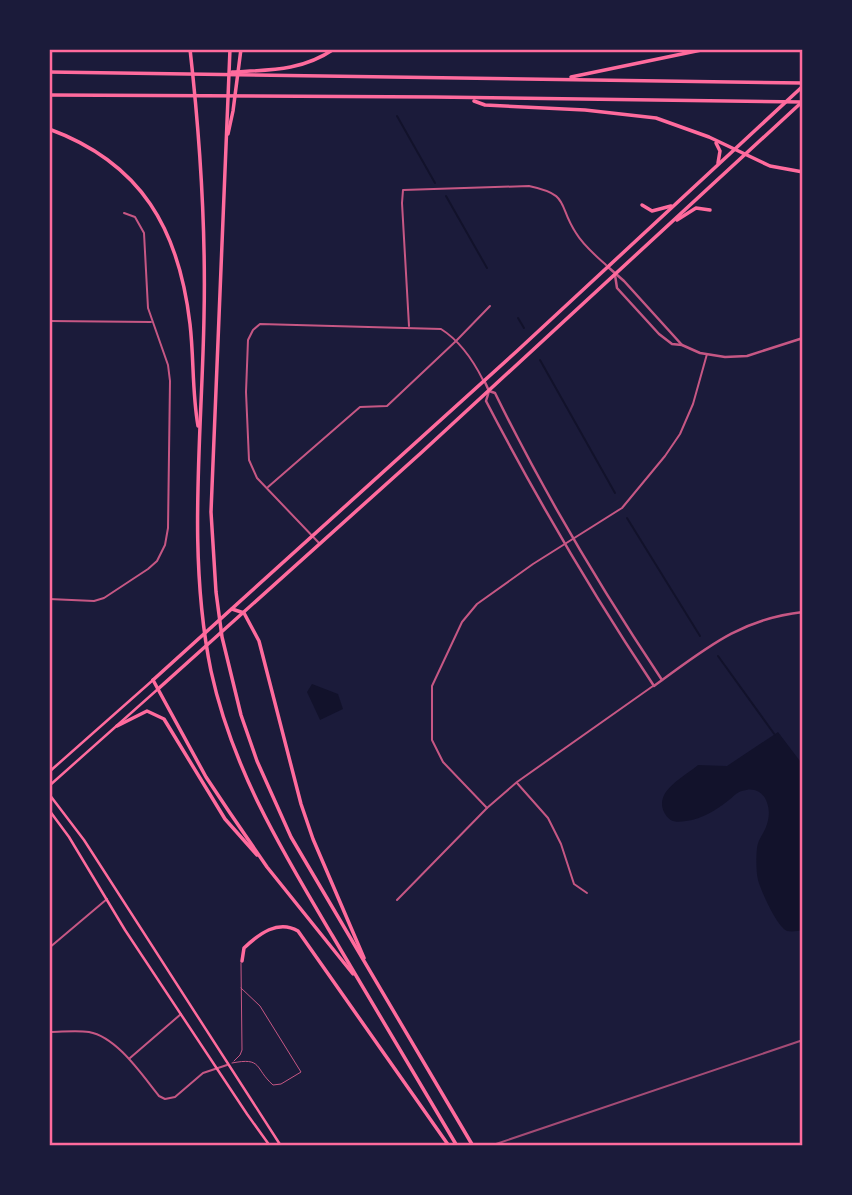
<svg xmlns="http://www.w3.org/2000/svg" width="852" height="1195" viewBox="0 0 852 1195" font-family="Cabin,sans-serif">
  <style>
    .water { fill: #12122b }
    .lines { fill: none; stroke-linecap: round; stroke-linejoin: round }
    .stream { stroke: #12122b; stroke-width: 2 }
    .service { stroke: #c65784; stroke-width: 1 }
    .minor { stroke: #c65784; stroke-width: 2 }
    .tertiary { stroke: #c65784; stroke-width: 2.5 }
    .secondary { stroke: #ff6b9d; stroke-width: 2.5 }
    .primary { stroke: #ff6b9d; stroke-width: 3.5 }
    .motorway { stroke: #ff6b9d; stroke-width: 3.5 }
    .rail { stroke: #a44b75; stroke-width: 2 }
    .neatline { fill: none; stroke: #ff6b9d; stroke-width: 2.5 }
  </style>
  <rect width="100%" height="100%" fill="#1b1b3a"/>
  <!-- water -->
  <g class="water">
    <polygon points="312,684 338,694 343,709 320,720 307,692"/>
    <path d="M778 732 803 765V930C798 931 792 932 787 931 777 927 761 891 758 880 756 872 756 857 757 848 758 839 765 832 767 824 773 807 764 783 742 791 737 792 733 797 729 800 716 810 703 819 686 821 676 823 669 822 664 812 654 791 684 777 698 765L727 766Z"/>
  </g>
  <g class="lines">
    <!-- stream -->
    <g class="stream">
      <polyline points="397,116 435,183"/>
      <polyline points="446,196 487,268"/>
      <polyline points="518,318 524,328"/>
      <polyline points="540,360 615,493"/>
      <polyline points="627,518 700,636"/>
      <polyline points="718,656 775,735"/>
    </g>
    <!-- service -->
    <g class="service">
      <polyline points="234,1061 240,1055 242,1050 241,963"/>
      <path d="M232 1063C263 1057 254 1068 273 1085L281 1084 301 1072 260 1006 241 988"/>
    </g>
    <!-- minor -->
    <g class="minor">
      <polyline points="49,321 151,322"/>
      <path d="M409 326 402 203 403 190 529 186C571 195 557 204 576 233 583 245 596 256 606 265"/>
      <polyline points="268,487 360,407 387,406 456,341 490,306"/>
      <path d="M319 543 257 478 249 460 246 392 248 340 253 330 260 324 441 329C460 341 473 360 483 380"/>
      <polyline points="49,599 94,601 104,598 148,569 157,561 165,545 168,528 170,381 168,365 148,308 144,233 135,217 124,213"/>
      <polyline points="517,783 548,818 561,844 574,884 587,893"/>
      <polyline points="487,808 443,762 432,740 432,686 462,622 477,604 533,564 622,508 665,456 680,434 693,404 707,354"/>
      <polyline points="397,900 487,808 517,782 653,686"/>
      <polyline points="49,948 107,899"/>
      <path d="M49 1032C62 1032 76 1030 89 1032 117 1037 142 1075 159 1096L165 1099 175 1097 203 1073 227 1065"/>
      <polyline points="130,1058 181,1014"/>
    </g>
    <!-- tertiary -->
    <g class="tertiary">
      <polyline points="608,267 624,281 682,345"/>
      <polyline points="615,275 617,288 659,334 672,344 682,345 700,353 725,357 747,356 803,338"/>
      <path d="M484 380 489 391 495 393C544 493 600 587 662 680"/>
      <path d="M489 391 486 401C537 499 592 593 654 686 704 650 739 619 803 612"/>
    </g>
    <!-- secondary -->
    <g class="secondary">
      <polyline points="49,772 153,680"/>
      <polyline points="49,786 158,689"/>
      <polyline points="49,794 84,840 281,1146"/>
      <polyline points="49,810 69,837 125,930 247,1114 270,1146"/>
    </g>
    <!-- primary -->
    <g class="primary">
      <polyline points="642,205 652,211 671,206"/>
      <polyline points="677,220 696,208 710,210"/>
      <polyline points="153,680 517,351 803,86"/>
      <polyline points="158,689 422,452 803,101"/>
    </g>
    <!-- motorway -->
    <g class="motorway">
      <path d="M190 49C200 138 206 227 204 317 202 435 187 554 211 671 232 768 282 851 332 935 374 1006 416 1076 457 1146"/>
      <polyline points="230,49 211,512 216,592 222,637 241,715 257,761 291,837 473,1146"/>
      <polyline points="49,72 803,83"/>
      <path d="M232 72C270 70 302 71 334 49"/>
      <polyline points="571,77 706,49"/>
      <path d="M49 95C300 95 552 98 803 102"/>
      <polyline points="474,101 485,105 585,110 656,118 709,137 770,166 803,172"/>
      <path d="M49 129C142 163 179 230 190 324 194 358 192 392 198 426"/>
      <polyline points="228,134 233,111 241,49"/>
      <polyline points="716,143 720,151 718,163"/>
      <polyline points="232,609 244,613 259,641 301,804 313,839 364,958"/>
      <polyline points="153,680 206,777 230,813 267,867 353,974"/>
      <polyline points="117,726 147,711 164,719 225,819 257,855"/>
      <path d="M242 961 244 948C259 934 278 919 298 931L449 1146"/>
    </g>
    <!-- rail -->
    <polyline class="rail" points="490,1146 803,1040"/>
  </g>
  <!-- border -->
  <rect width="852" height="1195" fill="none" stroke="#1b1b3a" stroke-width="102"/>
  <rect x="51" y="51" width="750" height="1093" class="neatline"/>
</svg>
